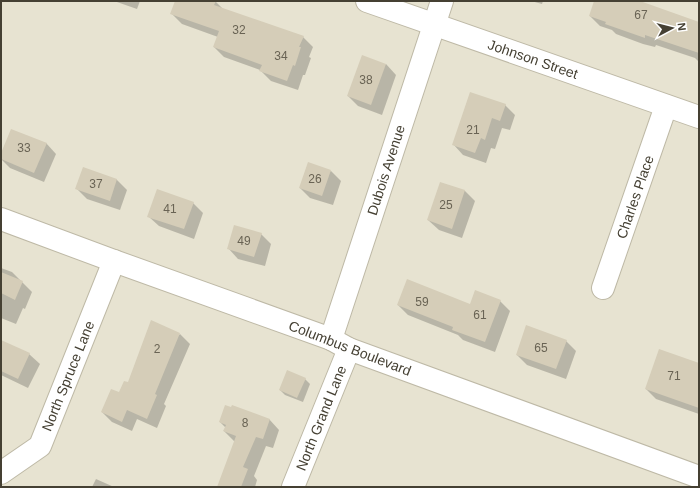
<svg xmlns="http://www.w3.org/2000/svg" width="700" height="488" viewBox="0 0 700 488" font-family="Helvetica,sans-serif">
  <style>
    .residential { fill: #e7e3d1 }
    .shadow { fill: #0003 }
    .building { fill: #d5cdb8 }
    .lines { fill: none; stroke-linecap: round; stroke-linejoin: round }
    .minor-casing { stroke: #beb9a6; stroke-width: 24 }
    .minor { stroke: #fff; stroke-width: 22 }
    .labels { text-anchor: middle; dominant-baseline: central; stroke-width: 4; stroke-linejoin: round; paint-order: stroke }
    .number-label { font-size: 12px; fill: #696354 }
    .street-label { font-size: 14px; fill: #454033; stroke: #fff }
  </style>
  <rect width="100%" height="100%" fill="#f3f0e3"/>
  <!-- residential -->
  <rect class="residential" x="1" y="1" width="698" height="486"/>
  <!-- shadow -->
  <g class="shadow">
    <polygon points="114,1 140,1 137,9"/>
    <polygon points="176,1 215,1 223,9 303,37 313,47 309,57 311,58 305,75 303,75 298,90 271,81 260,70 224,57 214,47 218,37 182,24 172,14"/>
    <polygon points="531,1 543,1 542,4"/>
    <polygon points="596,1 635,1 699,23 699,62 695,58 656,45 655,47 643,44 616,34 612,30 600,26 590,16"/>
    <polygon points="386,64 396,75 382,115 358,106 348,96"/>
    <polygon points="505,105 515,115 510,130 502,128 495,149 491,148 486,163 463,155 453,144"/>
    <polygon points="46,143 56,154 44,182 10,168 1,159 1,156"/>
    <polygon points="331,171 341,181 333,205 310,198 300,188"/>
    <polygon points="116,179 127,190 120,210 87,199 77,189"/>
    <polygon points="441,183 465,191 475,201 462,238 439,230 428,220"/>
    <polygon points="193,203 203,213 194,239 159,226 148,216"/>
    <polygon points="261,234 271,244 265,266 238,259 228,248"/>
    <polygon points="1,268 12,272 32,292 25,309 23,308 16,324 1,318"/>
    <polygon points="500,301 510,311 495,352 463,340 458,335 408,315 398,305 471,305"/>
    <polygon points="180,334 190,344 164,404 166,406 157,428 137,419 132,431 112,422 102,412"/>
    <polygon points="1,341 29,354 40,364 28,388 1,375"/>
    <polygon points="566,341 576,351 566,379 527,365 517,355"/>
    <polygon points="699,364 699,414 656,399 646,389"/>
    <polygon points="305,379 310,384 303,402 285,395 280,390"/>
    <polygon points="269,419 279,430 273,448 266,446 254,476 257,480 255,487 218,487 235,442 224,431 226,428 220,422"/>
    <polygon points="96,479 114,487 92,487"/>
  </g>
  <!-- building -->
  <g class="building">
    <polygon points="175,1 216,1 214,5 304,36 299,47 301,47 295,66 293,65 287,81 259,71 262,65 213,47 219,31 170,14"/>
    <polygon points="594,1 640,1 699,22 699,53 645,35 645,38 605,24 606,22 589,16"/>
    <polygon points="362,55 386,64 371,105 347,96"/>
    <polygon points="470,92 506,104 500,121 492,118 485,140 481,138 475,153 452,145"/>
    <polygon points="11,129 47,143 34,173 1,159 1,153"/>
    <polygon points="308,162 331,170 322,196 299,188"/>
    <polygon points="83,167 117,179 110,201 75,189"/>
    <polygon points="440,182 465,190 452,229 427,220"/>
    <polygon points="157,189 194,202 184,229 147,217"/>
    <polygon points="234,225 262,233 254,257 227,249"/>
    <polygon points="1,272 23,281 15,300 1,293"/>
    <polygon points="407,279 470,304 475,290 501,300 485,342 452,330 453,327 397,305"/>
    <polygon points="151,320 180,333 155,394 157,395 147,419 127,410 122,422 101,412 111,389 119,392 124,381 128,382"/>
    <polygon points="526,325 567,340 556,369 516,355"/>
    <polygon points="1,340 30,353 18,379 1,371"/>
    <polygon points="659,349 699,363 699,408 645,389"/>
    <polygon points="287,370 306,378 297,398 279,390"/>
    <polygon points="225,405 231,407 232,405 270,419 263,439 256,437 243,467 248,469 241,487 217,487 236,436 223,431 226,425 219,422"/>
  </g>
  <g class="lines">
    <defs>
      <g id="minor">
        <polyline points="367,1 699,117"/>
        <polyline points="1,219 114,261 331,339 349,349 699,477"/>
        <polyline points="603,288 666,106"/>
        <polyline points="331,339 442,1"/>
        <polyline points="1,473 40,446 114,261"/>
        <polyline points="293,487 349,349"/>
      </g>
    </defs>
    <!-- minor casing -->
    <use href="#minor" class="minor-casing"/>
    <!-- minor -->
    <use href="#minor" class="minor"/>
  </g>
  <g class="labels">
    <!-- number labels -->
    <g class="number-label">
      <text x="641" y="15">67</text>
      <text x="239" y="30">32</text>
      <text x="281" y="56">34</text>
      <text x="366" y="80">38</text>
      <text x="473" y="130">21</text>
      <text x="24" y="148">33</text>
      <text x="315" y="179">26</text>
      <text x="96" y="184">37</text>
      <text x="446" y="205">25</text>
      <text x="170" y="209">41</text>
      <text x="244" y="241">49</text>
      <text x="422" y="302">59</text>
      <text x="480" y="315">61</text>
      <text x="541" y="348">65</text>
      <text x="157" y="349">2</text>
      <text x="674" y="376">71</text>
      <text x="245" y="423">8</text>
    </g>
    <!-- street labels -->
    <g class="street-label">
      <text transform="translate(533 59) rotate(19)">Johnson Street</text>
      <text transform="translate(386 170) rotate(-72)">Dubois Avenue</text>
      <text transform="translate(635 197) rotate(-71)">Charles Place</text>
      <text transform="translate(350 348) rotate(21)">Columbus Boulevard</text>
      <text transform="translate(68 376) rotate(-68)">North Spruce Lane</text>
      <text transform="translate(321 418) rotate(-68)">North Grand Lane</text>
    </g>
  </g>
  <!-- border -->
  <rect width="700" height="488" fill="none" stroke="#454033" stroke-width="4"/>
  <!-- north arrow -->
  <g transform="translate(672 28) rotate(83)" stroke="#ffffff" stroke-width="3" paint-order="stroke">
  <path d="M0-3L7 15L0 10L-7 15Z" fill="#454033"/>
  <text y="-6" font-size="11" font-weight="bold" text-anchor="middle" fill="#454033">N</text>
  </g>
</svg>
